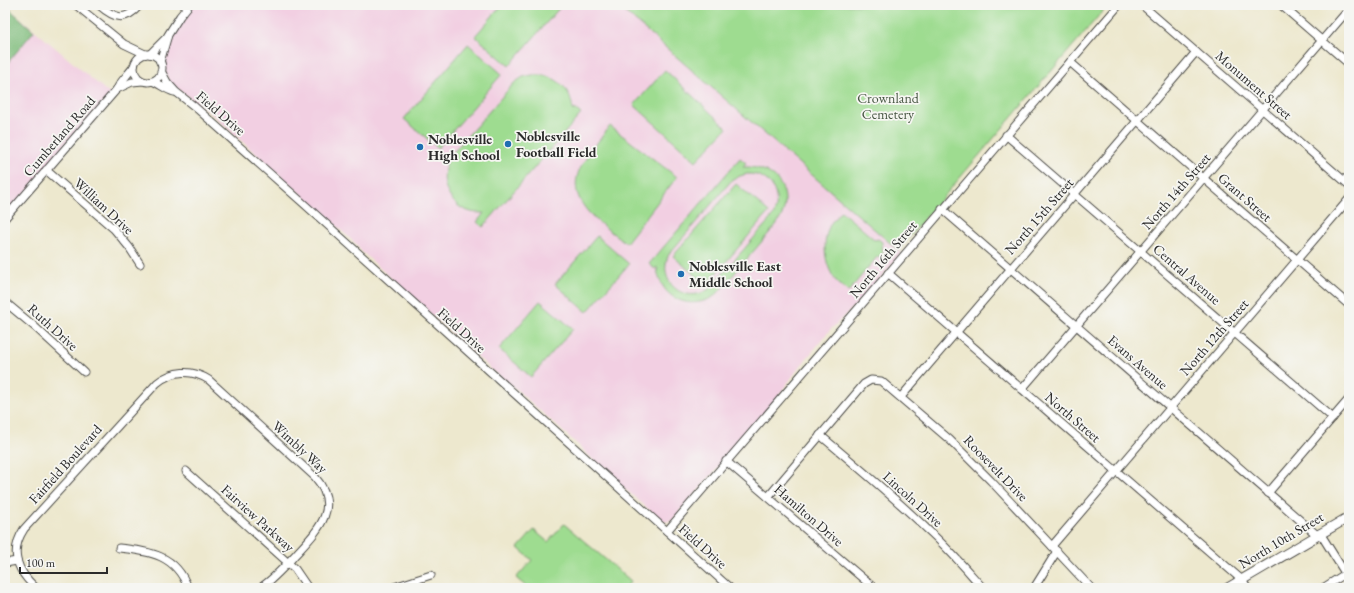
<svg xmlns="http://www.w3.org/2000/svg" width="1354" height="593" viewBox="0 0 1354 593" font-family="'EB Garamond',serif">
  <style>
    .built { fill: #f2cfe2 }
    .green { fill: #9edc90; stroke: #64845e; fill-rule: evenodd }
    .forest { fill: #7ebc7a; stroke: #547452 }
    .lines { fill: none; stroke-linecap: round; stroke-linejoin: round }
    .minor-casing { stroke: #484743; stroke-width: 9 }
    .major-casing { stroke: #484743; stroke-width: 11 }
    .minor { stroke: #fff; stroke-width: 7 }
    .major { stroke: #fff; stroke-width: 9 }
    .poi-dot { fill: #1f6fb2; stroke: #f6f6f2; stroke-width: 1.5 }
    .labels { text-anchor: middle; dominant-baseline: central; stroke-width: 3.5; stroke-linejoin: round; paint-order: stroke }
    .street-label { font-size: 14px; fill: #2b2b2b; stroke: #f6f6f2 }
    .park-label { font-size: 14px; fill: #485744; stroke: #f6f6f2 }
    .poi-label { font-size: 14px; font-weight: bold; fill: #2b2b2b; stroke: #f6f6f2; text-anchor: start }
  </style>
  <rect width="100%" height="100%" fill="#f6f6f2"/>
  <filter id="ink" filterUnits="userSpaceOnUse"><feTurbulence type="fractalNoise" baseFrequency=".025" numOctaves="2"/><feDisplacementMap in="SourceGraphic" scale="8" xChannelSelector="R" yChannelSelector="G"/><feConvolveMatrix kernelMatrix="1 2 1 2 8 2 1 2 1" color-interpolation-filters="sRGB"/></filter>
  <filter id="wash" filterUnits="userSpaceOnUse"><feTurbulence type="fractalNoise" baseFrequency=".012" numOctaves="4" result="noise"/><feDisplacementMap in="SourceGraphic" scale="16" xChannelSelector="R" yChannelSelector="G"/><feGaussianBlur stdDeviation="0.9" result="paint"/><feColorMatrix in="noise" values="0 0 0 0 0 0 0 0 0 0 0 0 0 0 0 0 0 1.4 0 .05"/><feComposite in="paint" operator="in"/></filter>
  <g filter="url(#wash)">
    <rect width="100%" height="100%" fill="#ede8ce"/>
    <!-- built -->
    <g class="built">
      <polygon points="5,5 7,5 6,6 111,95 5,217"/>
      <polygon points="193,5 617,5 902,253 867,294 831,329 798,369 771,406 672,521 663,522 602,469 578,445 516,389 492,370 361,251 355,243 207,110 170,84 165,72 165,56 168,45 180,21"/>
    </g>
    <!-- green -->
    <g class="green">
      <polygon points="502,5 562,5 509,66 475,36"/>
      <polygon points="617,5 1108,5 898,250"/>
      <polygon points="468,44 502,74 438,148 404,119"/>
      <polygon points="665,70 727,128 696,161 634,105"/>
      <path d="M532 75C556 74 571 87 573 111L575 109 581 114 483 227 477 222 484 213C479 213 473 213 468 211 445 203 438 176 450 156L514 83 523 77Z"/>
      <path d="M610 126 677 177 626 243C601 224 560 200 583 163 591 150 601 138 610 126Z"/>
      <path d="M740 158 746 163 743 167C777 165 798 196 776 225L716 295C690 313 659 298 657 267L655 269 649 264ZM747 174C770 173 783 196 773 216L709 289C684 306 656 281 669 254L731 181 740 176Z"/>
      <polygon points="736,184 769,212 706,285 673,256"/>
      <path d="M841 211 875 240 878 239 882 242 883 253 880 257H877L848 292C845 289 840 285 837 282 824 266 821 241 831 223 834 219 838 215 841 211Z"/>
      <polygon points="597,236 629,264 587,312 555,284"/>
      <polygon points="540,301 573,329 531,377 499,349"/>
      <polygon points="564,524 631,581 625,588 528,588 516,578 532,560 518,548 534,530 548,542"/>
    </g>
    <!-- forest -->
    <polygon class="forest" points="5,5 7,5 6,6 34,31 5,66"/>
  </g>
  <g filter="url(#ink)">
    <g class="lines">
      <defs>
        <g id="minor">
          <polyline points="76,5 124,44 145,54"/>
          <path d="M99 5C115 19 125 22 140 5"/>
          <polyline points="1142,5 1349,185"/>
          <polyline points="1281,5 1349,64"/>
          <polyline points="150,54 167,37"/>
          <circle cx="148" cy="68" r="14"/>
          <polyline points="160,62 168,35 180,16 189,5"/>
          <polyline points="1070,62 1349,305"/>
          <polyline points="161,71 167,82 176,92 195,107 303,203 730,588"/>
          <path d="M152 81C160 84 166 90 174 92"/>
          <polyline points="117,89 132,82 143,81"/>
          <polyline points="1006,135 1333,418"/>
          <polyline points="46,170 114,229 129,247 140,264"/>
          <polyline points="942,209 1317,535"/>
          <path d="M5 218 117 89C121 80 129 74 134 66"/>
          <polyline points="888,273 1242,580 1247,588"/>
          <polyline points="5,302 35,327 84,372"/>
          <polyline points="1022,389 1349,9"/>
          <polyline points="901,397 1196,52"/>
          <path d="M820 435C857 466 894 497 928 530 948 548 965 568 983 588"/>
          <polyline points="726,461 874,588"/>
          <polyline points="186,471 295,569 308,588"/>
          <polyline points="1268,493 1349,399"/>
          <polyline points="768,497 864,384 871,380 881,381 950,440 991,481 1091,588"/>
          <polyline points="667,531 1119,5"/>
          <polyline points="1320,533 1345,573"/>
          <polyline points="1052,546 1349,199"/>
          <path d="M119 548C150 551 176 555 188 588"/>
          <polyline points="5,563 17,561"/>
          <path d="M36 588C17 571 9 552 24 529L157 383C173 370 192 369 209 380L315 477C342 508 317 531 296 554 285 566 274 579 260 588"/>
          <polyline points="391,588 431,575"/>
          <polyline points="1034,588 1057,551"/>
          <polyline points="1323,588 1348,572"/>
        </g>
        <polyline id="major" points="1228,588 1349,517"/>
      </defs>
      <!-- minor casing -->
      <use href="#minor" class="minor-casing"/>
      <!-- major casing -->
      <use href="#major" class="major-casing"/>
      <!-- minor -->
      <use href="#minor" class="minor"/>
      <!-- major -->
      <use href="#major" class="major"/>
    </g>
  </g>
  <!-- markers -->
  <g class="poi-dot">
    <circle cx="508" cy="144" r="4"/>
    <circle cx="420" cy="147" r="4"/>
    <circle cx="681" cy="274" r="4"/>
  </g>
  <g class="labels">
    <!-- street labels -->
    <g class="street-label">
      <text transform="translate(1254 85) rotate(41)">Monument Street</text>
      <text transform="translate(221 113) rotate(41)">Field Drive</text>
      <text transform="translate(59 136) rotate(-49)">Cumberland Road</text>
      <text transform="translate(1176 191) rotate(-49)">North 14th Street</text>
      <text transform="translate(1245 197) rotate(41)">Grant Street</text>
      <text transform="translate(104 206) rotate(43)">William Drive</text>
      <text transform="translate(1039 216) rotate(-49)">North 15th Street</text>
      <text transform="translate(883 259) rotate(-50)">North 16th Street</text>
      <text transform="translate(1187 274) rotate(41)">Central Avenue</text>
      <text transform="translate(53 327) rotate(42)">Ruth Drive</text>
      <text transform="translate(462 330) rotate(42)">Field Drive</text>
      <text transform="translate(1214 337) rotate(-49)">North 12th Street</text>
      <text transform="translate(1138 362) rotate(41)">Evans Avenue</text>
      <text transform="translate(1073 417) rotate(41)">North Street</text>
      <text transform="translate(300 447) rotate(43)">Wimbly Way</text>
      <text transform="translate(65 464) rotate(-48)">Fairfield Boulevard</text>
      <text transform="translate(996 468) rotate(46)">Roosevelt Drive</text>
      <text transform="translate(913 499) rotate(42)">Lincoln Drive</text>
      <text transform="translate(809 515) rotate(41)">Hamilton Drive</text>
      <text transform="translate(258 518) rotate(42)">Fairview Parkway</text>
      <text transform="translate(1281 540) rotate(-31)">North 10th Street</text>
      <text transform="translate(703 546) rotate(42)">Field Drive</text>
    </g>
    <!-- park labels -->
    <g class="park-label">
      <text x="888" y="98">Crownland<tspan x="888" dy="16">Cemetery</tspan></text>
    </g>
    <!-- poi labels -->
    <g class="poi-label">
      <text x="516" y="136">Noblesville<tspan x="516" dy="16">Football Field</tspan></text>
      <text x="428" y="139">Noblesville<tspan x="428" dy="16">High School</tspan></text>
      <text x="689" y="266">Noblesville East<tspan x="689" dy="16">Middle School</tspan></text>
    </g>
  </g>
  <!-- margin -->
  <rect width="1354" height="593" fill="none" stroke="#f6f6f2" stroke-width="20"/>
  <!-- scale -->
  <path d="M20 567v6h87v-6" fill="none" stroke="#2b2b2b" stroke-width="2"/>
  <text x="26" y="567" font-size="12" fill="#2b2b2b" stroke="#f6f6f2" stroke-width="3" paint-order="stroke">100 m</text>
</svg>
